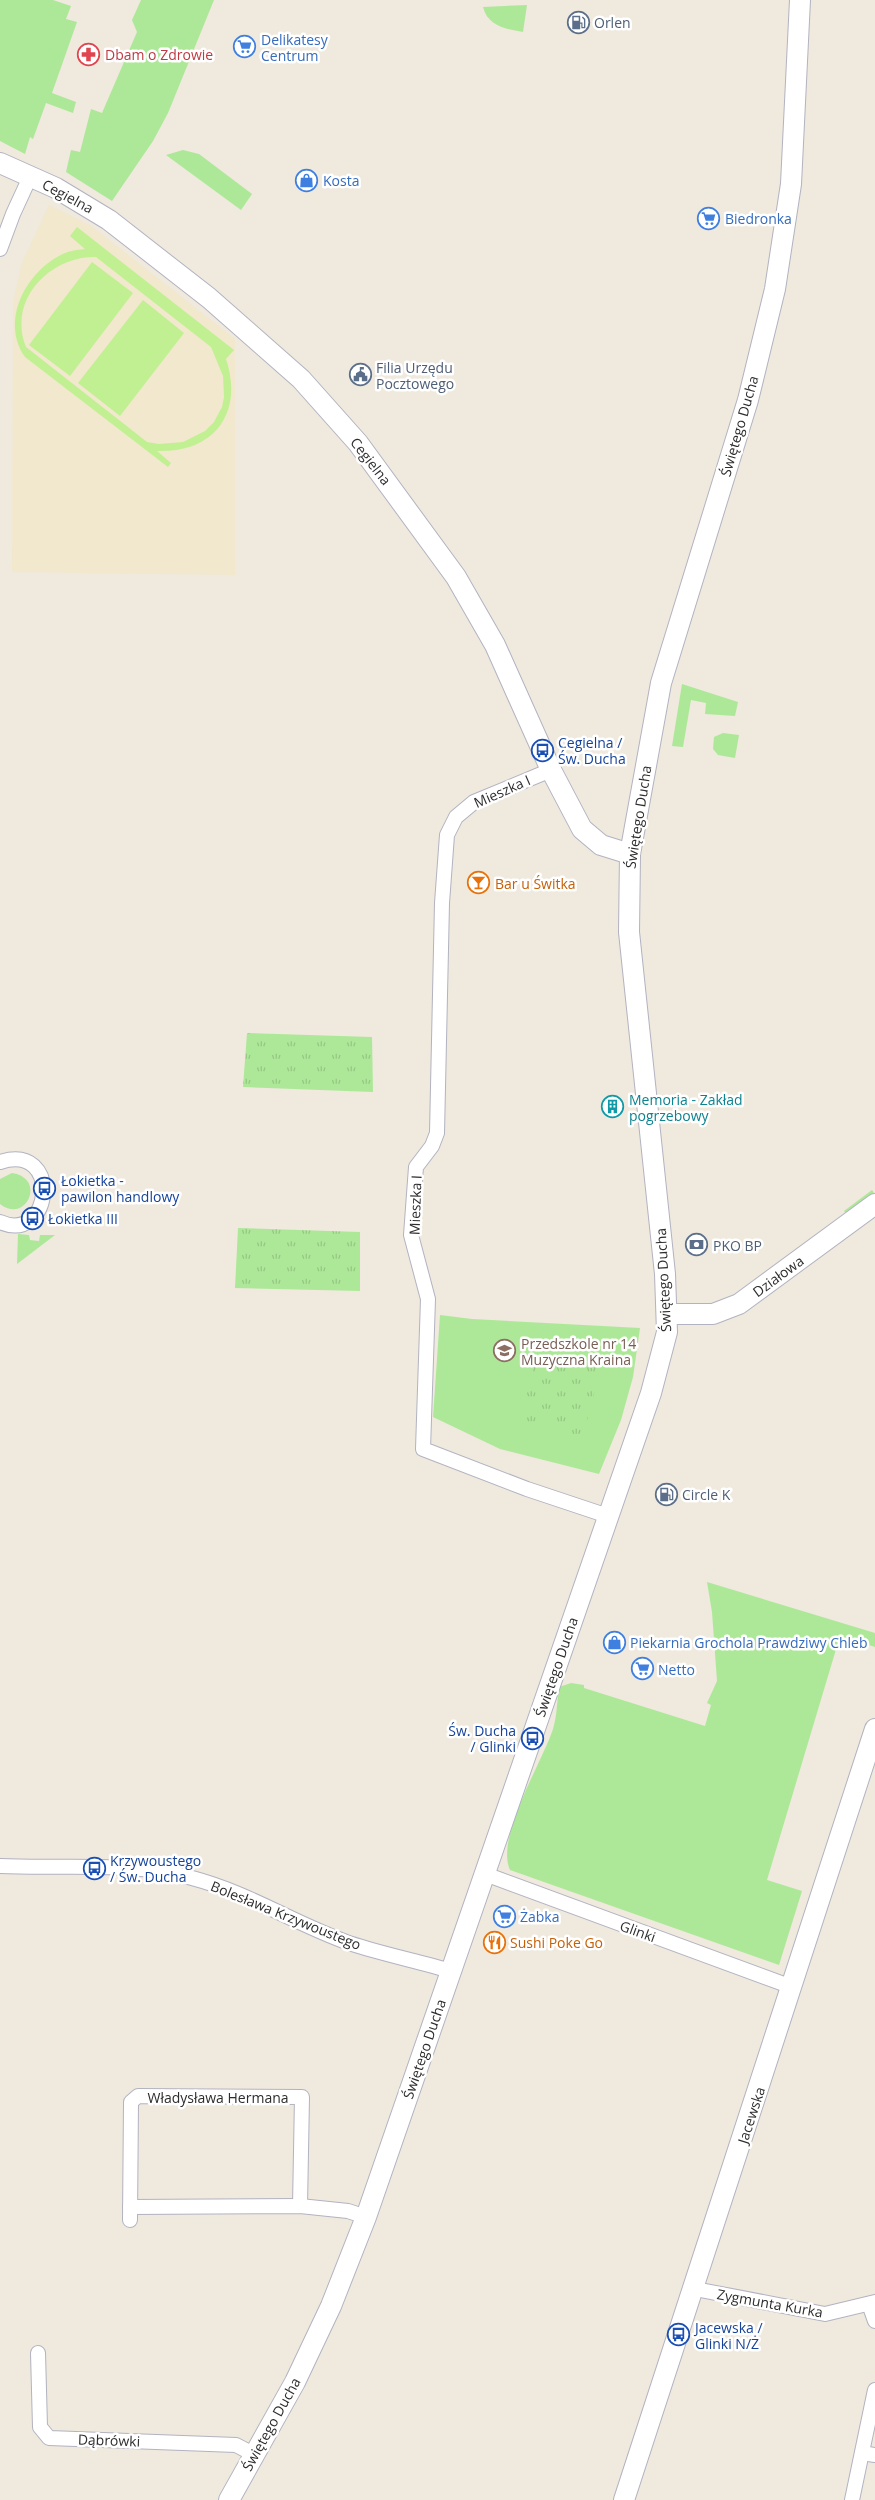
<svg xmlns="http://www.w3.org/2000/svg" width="875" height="2500" viewBox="0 0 875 2500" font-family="'Open Sans',sans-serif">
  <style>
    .education { fill: #f1e8cd }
    .grass { fill: #ade898 }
    .park { fill: url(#park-tufts) }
    .pitch { fill: #c1f093; fill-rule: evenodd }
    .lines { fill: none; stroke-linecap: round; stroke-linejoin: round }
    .street-casing { stroke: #b2b3c1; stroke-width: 16 }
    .secondary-casing { stroke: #b2b3c1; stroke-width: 22 }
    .street { stroke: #fff; stroke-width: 14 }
    .secondary { stroke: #fff; stroke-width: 20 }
    .labels { text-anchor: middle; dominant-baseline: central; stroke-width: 5; stroke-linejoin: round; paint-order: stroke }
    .service-label { font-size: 14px; fill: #4e5e75; stroke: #fff; text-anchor: start }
    .shop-label { font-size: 14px; fill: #366cbe; stroke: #fff; text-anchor: start }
    .health-label { font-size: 14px; fill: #be3a42; stroke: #fff; text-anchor: start }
    .street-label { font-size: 14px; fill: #2d2d2d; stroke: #fff }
    .transit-label { font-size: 14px; fill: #164399; stroke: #fff; text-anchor: start }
    .food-label { font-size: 14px; fill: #c56008; stroke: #fff; text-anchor: start }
    .culture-label { font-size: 14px; fill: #0d838f; stroke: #fff; text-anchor: start }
    .education-label { font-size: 14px; fill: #785e54; stroke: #fff; text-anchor: start }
  </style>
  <defs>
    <pattern id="park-tufts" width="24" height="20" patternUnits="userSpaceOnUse" patternTransform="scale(1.25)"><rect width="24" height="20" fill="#ade898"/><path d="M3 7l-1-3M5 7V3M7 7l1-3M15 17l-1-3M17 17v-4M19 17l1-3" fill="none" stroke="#95c783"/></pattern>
  </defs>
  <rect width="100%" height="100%" fill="#efe9de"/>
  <!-- education -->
  <polygon class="education" points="49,205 91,226 235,339 235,575 12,572 13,301 22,263"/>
  <!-- grass -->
  <g class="grass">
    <polygon points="0,0 53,0 71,6 66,19 77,22 52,93 76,102 73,113 46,103 33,139 30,137 25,154 0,141"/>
    <polygon points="141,0 214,0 168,113 153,141 112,201 66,172 71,150 80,152 91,109 102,113 137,32 132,20"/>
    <path d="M527 5 523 32C505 29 488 26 483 7Z"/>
    <polygon points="183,150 199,154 252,194 241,210 166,155"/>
    <polygon points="682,684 738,702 735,716 705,714 706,703 691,700 683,747 672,746"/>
    <polygon points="723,733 739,735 735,758 718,755 713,749 714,737"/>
    <path d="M12 1173C47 1178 26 1225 0 1204V1179Z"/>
    <polygon points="872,1190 874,1193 846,1214 844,1211"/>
    <polygon points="18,1234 29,1235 30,1240 39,1241 40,1235 55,1235 17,1264"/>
    <polygon points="440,1315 472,1319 640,1328 633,1377 621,1420 599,1474 500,1449 433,1417"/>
    <path d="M707 1582 875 1633V1647L840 1636 767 1880 802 1891 779 1965 510 1870C495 1837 542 1763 553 1729 557 1716 557 1701 559 1687L571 1683 584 1685V1688L705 1726 711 1705 707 1703 717 1681 712 1612Z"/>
  </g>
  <!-- park -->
  <g class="park">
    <polygon points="247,1033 372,1037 373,1092 243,1087"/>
    <polygon points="238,1228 360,1232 360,1291 235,1288"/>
    <polygon points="535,1358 603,1359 582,1440 520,1420"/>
  </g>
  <!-- pitch -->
  <g class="pitch">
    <path d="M77 227 234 350 226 359C244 413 214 453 157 451L171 463 168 467 25 357C0 322 25 274 59 256 67 251 76 250 85 249L70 236ZM96 257 211 347 223 376 224 397 222 407 214 422 205 431 183 442 159 444 147 442 26 347C7 300 50 256 96 257Z"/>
    <polygon points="92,262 133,293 70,376 29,345"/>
    <polygon points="143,300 184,333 120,416 78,383"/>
  </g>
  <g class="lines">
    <defs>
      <g id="street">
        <polyline points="0,249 13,214 30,177"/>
        <polyline points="551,770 474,802 456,817 447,835 442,903 437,1133 432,1146 416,1167 411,1235 428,1299 423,1449 527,1489 608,1516"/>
        <path d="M0 1162C63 1142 52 1245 0 1222"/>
        <path d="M0 1866C63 1869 131 1861 192 1878 249 1893 295 1924 349 1943 382 1954 417 1961 451 1971"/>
        <polyline points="485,1874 792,1987"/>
        <polyline points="130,2207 300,2206 348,2211 366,2217"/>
        <polyline points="130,2220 131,2102 138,2096 302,2097 300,2206"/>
        <polyline points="695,2289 825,2314 875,2302"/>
        <polyline points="869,2304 875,2321"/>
        <polyline points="38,2353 40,2427 49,2438 236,2445 255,2455"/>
        <polyline points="862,2453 875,2455"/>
        <polyline points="852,2500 875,2390"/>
      </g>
      <g id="secondary">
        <polyline points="0,163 56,188 109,220 209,298 301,379 358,443 456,577 495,645 551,770 582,829 601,845 630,854"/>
        <polyline points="667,1314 713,1314 739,1304 875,1204"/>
        <polyline points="229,2500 295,2382 331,2306 366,2217 651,1393 667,1332 665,1274 629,932 630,854 661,683 748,400 775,289 791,184 800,0"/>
        <polyline points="624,2500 875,1729"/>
      </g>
    </defs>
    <!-- street casing -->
    <use href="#street" class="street-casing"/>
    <!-- secondary casing -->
    <use href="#secondary" class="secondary-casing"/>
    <!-- street -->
    <use href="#street" class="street"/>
    <!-- secondary -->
    <use href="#secondary" class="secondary"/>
  </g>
  <!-- icons -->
  <defs>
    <symbol id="fuel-ring" viewBox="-11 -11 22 22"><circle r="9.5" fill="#fff" stroke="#5c6f8a" stroke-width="1.5"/><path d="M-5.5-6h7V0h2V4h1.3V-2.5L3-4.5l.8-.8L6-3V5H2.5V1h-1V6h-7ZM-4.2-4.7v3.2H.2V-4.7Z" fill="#5c6f8a"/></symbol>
    <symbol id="supermarket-ring" viewBox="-11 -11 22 22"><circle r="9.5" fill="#fff" stroke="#3f7fe0" stroke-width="1.5"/><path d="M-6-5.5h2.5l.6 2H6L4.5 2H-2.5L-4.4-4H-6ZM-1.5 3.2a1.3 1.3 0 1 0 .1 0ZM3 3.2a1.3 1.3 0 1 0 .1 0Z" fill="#3f7fe0"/></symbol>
    <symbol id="pharmacy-ring" viewBox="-11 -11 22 22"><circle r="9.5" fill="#fff" stroke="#e0444e" stroke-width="1.5"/><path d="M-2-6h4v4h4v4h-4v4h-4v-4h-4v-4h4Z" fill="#e0444e"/></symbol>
    <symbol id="shop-ring" viewBox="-11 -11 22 22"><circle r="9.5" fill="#fff" stroke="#3f7fe0" stroke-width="1.5"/><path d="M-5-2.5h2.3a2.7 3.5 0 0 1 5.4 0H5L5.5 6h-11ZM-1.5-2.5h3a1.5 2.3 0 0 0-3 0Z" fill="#3f7fe0"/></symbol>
    <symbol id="civic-ring" viewBox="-11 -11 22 22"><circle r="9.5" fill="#fff" stroke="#5c6f8a" stroke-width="1.5"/><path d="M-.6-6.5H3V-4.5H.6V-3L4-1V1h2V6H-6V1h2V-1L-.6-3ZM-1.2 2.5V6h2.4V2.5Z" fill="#5c6f8a"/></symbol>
    <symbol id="bus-ring" viewBox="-11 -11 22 22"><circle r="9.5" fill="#fff" stroke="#1a4fb4" stroke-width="1.5"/><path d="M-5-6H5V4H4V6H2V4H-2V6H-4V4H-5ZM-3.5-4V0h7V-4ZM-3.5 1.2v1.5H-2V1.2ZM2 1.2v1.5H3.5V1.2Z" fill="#1a4fb4"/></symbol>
    <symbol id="bar-ring" viewBox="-11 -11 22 22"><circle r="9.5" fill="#fff" stroke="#e8710a" stroke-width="1.5"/><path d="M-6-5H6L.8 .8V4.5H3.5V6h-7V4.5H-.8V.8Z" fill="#e8710a"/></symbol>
    <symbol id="building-ring" viewBox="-11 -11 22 22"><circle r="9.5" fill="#fff" stroke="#0f9aa8" stroke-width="1.5"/><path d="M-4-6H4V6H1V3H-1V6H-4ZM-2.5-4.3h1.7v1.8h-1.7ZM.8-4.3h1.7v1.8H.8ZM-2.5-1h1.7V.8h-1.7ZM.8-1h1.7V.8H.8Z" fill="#0f9aa8"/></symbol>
    <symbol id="bank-ring" viewBox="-11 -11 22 22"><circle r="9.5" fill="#fff" stroke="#5c6f8a" stroke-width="1.5"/><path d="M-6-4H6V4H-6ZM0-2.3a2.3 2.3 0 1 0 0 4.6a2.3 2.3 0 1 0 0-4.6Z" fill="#5c6f8a"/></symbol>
    <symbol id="school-ring" viewBox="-11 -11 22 22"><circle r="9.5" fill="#fff" stroke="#8d6e63" stroke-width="1.5"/><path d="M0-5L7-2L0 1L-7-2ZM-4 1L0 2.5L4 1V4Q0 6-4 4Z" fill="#8d6e63"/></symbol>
    <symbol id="restaurant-ring" viewBox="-11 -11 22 22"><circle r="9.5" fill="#fff" stroke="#e8710a" stroke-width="1.5"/><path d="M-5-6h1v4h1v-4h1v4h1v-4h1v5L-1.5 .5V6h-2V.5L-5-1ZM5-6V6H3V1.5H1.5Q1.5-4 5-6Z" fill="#e8710a"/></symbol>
  </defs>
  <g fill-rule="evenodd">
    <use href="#fuel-ring" x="566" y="10" width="25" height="25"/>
    <use href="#supermarket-ring" x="232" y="34" width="25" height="25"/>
    <use href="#pharmacy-ring" x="76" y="42" width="25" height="25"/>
    <use href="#shop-ring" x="294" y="168" width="25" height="25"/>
    <use href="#supermarket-ring" x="696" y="206" width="25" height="25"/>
    <use href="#civic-ring" x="348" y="362" width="25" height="25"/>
    <use href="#bus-ring" x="530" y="738" width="25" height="25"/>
    <use href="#bar-ring" x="466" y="870" width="25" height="25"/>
    <use href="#building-ring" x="600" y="1094" width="25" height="25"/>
    <use href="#bus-ring" x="32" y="1176" width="25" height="25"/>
    <use href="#bus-ring" x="20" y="1206" width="25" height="25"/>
    <use href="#bank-ring" x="684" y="1232" width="25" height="25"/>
    <use href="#school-ring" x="492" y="1338" width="25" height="25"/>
    <use href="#fuel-ring" x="654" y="1482" width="25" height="25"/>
    <use href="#shop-ring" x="602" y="1630" width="25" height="25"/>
    <use href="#supermarket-ring" x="630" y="1656" width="25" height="25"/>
    <use href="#bus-ring" x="520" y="1726" width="25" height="25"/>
    <use href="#bus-ring" x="82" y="1856" width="25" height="25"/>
    <use href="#supermarket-ring" x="492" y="1904" width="25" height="25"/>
    <use href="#restaurant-ring" x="482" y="1930" width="25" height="25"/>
    <use href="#bus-ring" x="666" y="2322" width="25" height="25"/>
  </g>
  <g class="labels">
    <!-- service labels -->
    <g class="service-label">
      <text x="594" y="22">Orlen</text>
      <text x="376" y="367">Filia Urzędu<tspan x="376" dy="16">Pocztowego</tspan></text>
      <text x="713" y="1245">PKO BP</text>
      <text x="682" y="1494">Circle K</text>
    </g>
    <!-- shop labels -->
    <g class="shop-label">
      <text x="261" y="39">Delikatesy<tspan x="261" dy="16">Centrum</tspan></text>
      <text x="323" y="180">Kosta</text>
      <text x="725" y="218">Biedronka</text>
      <text x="630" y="1642">Piekarnia Grochola Prawdziwy Chleb</text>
      <text x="658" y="1669">Netto</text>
      <text x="520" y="1916">Żabka</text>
    </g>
    <!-- health labels -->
    <g class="health-label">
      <text x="105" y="54">Dbam o Zdrowie</text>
    </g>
    <!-- street labels -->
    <g class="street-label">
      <text transform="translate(68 196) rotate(28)">Cegielna</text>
      <text transform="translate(739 426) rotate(-74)">Świętego Ducha</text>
      <text transform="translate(371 461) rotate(52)">Cegielna</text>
      <text transform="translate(502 791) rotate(-24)">Mieszka I</text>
      <text transform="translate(638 817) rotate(-81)">Świętego Ducha</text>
      <text transform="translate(415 1205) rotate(-88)">Mieszka I</text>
      <text transform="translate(778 1276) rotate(-36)">Działowa</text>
      <text transform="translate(663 1280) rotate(-93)">Świętego Ducha</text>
      <text transform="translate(556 1667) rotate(-71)">Świętego Ducha</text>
      <text transform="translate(286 1915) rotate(22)">Bolesława Krzywoustego</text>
      <text transform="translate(638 1931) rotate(20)">Glinki</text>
      <text transform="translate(424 2049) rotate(-71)">Świętego Ducha</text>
      <text x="218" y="2097">Władysława Hermana</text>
      <text transform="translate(751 2115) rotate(-72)">Jacewska</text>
      <text transform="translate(770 2303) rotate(10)">Zygmunta Kurka</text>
      <text transform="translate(271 2424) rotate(-61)">Świętego Ducha</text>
      <text transform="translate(109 2440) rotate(2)">Dąbrówki</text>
    </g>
    <!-- transit labels -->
    <g class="transit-label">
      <text x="558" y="742">Cegielna /<tspan x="558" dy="16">Św. Ducha</tspan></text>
      <text x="61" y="1180">Łokietka -<tspan x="61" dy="16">pawilon handlowy</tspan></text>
      <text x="48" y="1218">Łokietka III</text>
      <text x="516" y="1730" text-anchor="end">Św. Ducha<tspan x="516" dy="16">/ Glinki</tspan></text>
      <text x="110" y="1860">Krzywoustego<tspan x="110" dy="16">/ Św. Ducha</tspan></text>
      <text x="695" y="2327">Jacewska /<tspan x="695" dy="16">Glinki N/Ż</tspan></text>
    </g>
    <!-- food labels -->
    <g class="food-label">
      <text x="495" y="883">Bar u Świtka</text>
      <text x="510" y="1942">Sushi Poke Go</text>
    </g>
    <!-- culture labels -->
    <g class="culture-label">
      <text x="629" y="1099">Memoria - Zakład<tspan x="629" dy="16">pogrzebowy</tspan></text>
    </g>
    <!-- education labels -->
    <g class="education-label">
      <text x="521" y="1343">Przedszkole nr 14<tspan x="521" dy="16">Muzyczna Kraina</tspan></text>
    </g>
  </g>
</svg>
